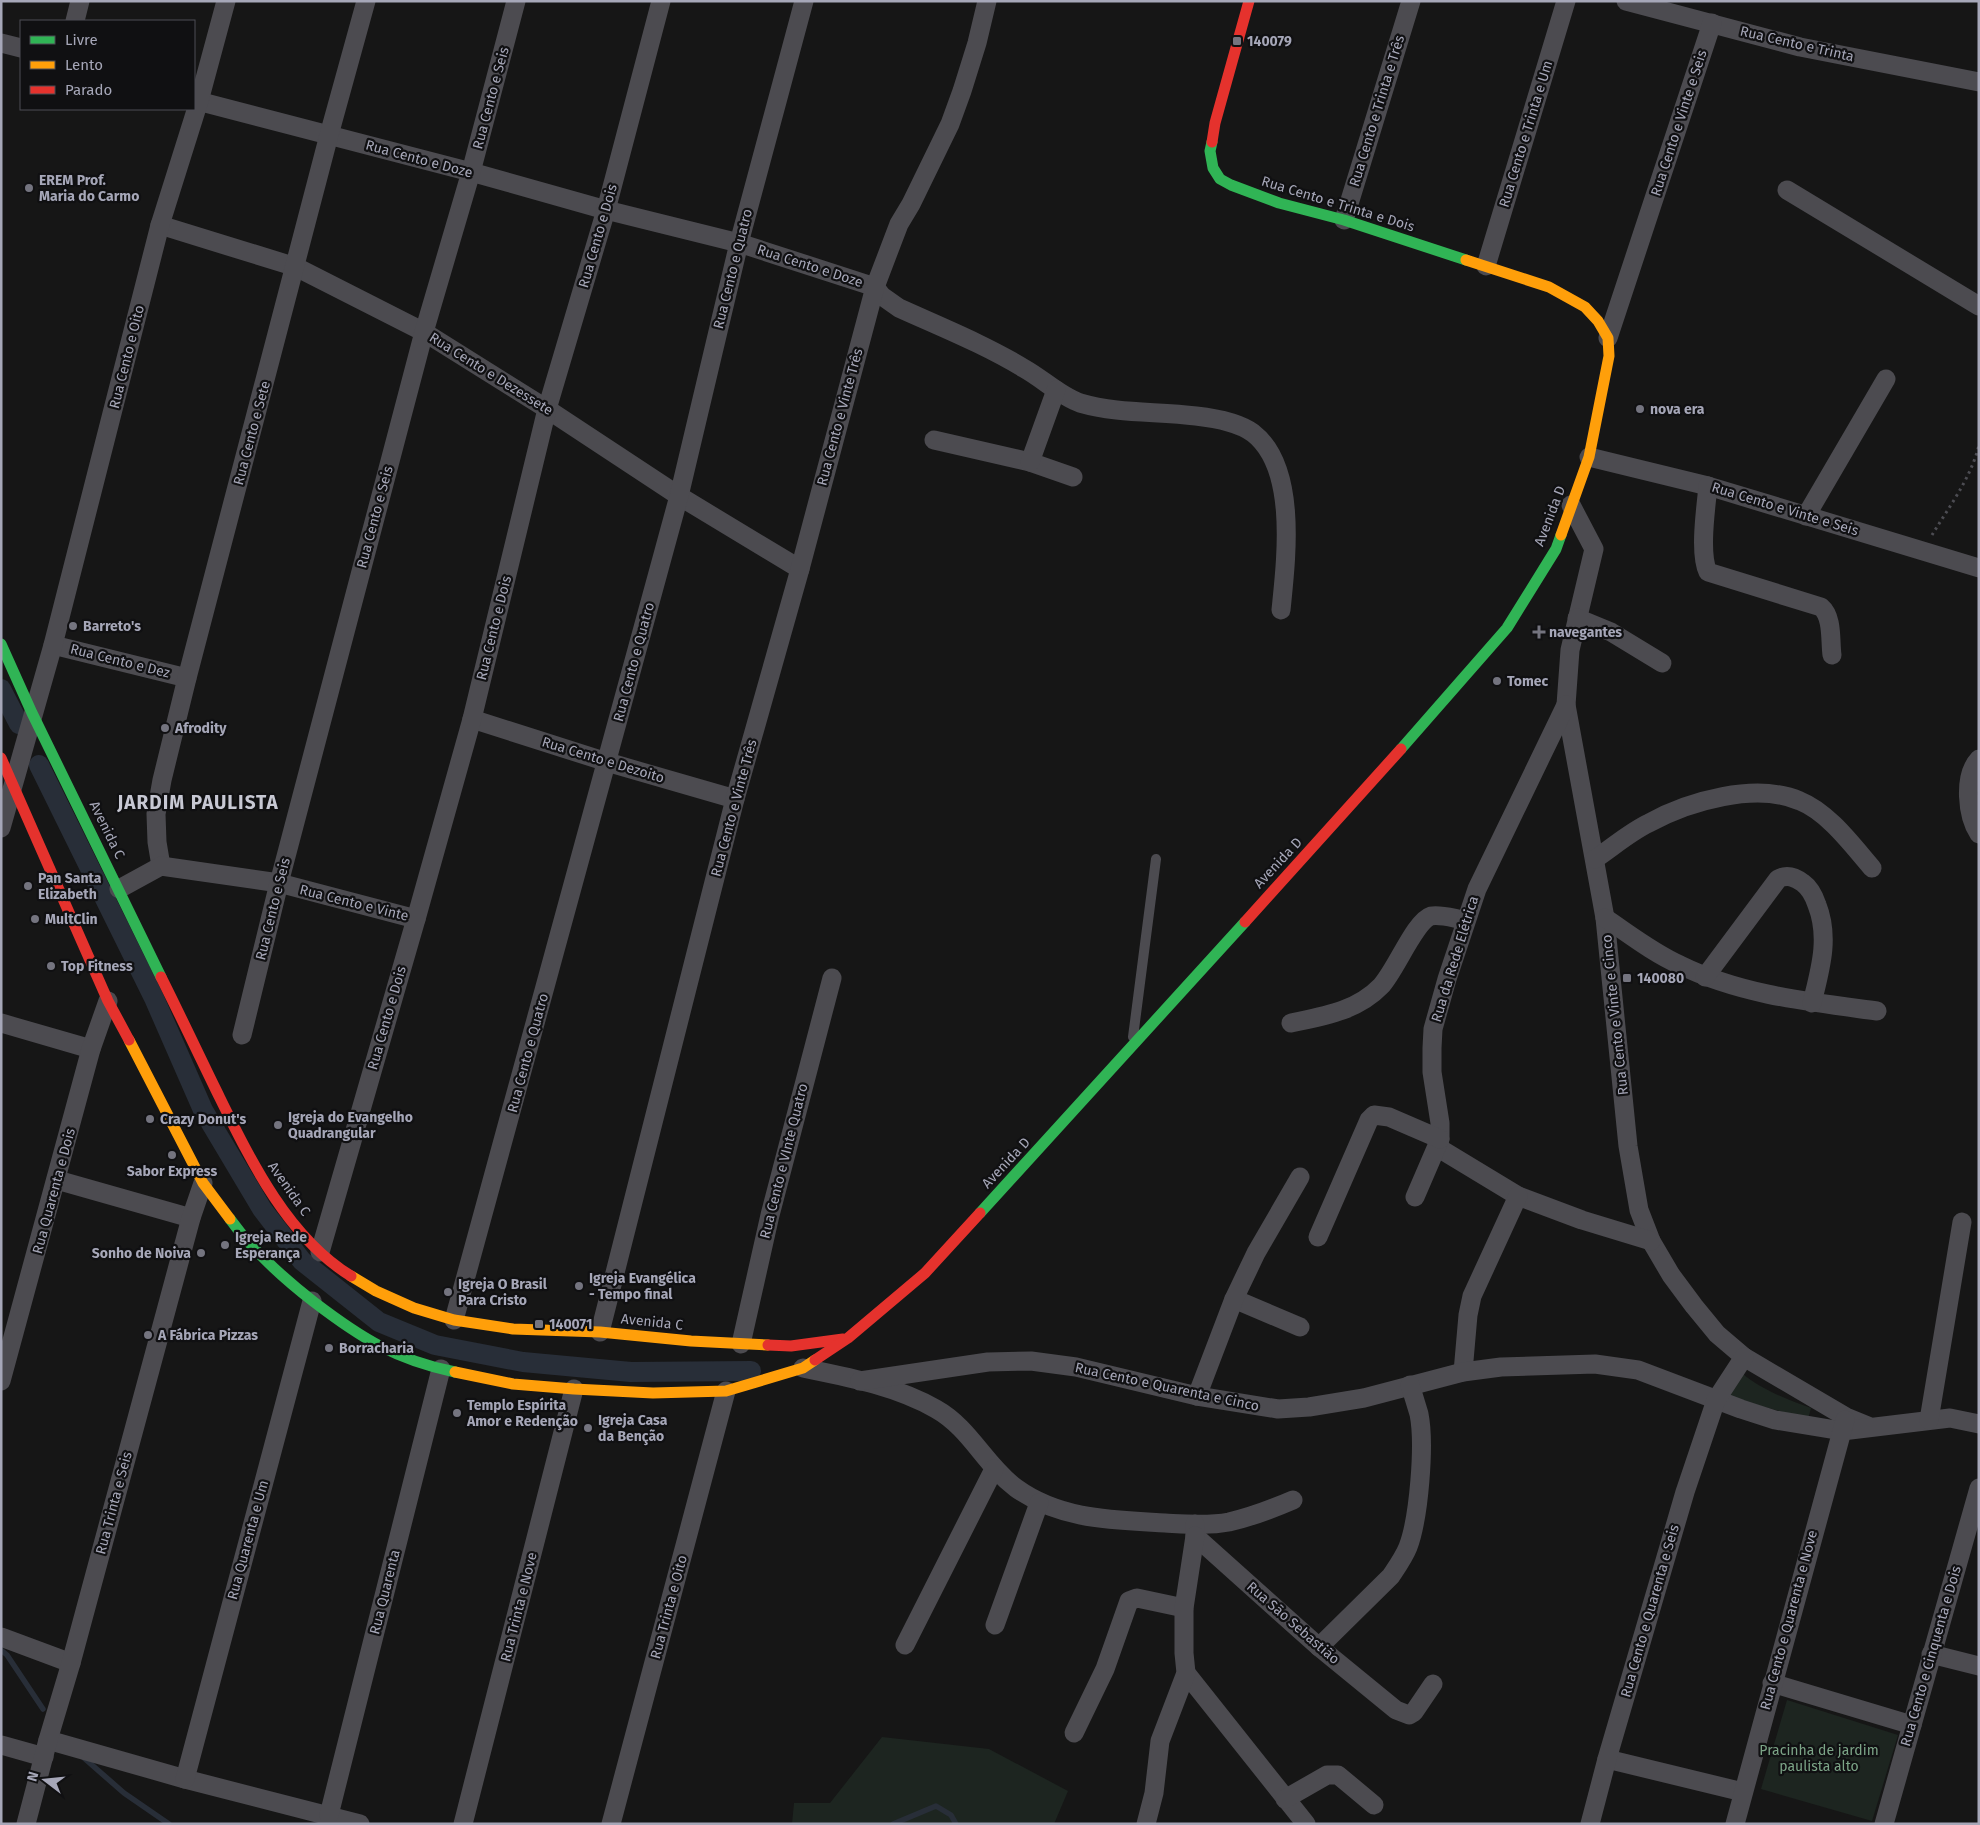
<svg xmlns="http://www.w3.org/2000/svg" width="1980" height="1825" viewBox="0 0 1980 1825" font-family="'Fira Sans',sans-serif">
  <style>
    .green { fill: #1d2520 }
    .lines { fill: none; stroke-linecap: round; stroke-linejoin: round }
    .stream { stroke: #282e38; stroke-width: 5.5 }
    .canal { stroke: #282e38; stroke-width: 20 }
    .path { stroke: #4c4c52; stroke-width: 3; stroke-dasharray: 2.5 4; stroke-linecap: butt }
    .lane { stroke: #4c4b50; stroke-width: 10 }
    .street { stroke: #4c4b50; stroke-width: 19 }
    .fast { stroke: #30b455; stroke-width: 11 }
    .slow { stroke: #ff9f0a; stroke-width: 11 }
    .jam { stroke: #e5322d; stroke-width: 11 }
    .poi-dot { fill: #74747f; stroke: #101012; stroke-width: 2 }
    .labels { text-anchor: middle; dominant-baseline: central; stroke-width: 4.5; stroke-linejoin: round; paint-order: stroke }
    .poi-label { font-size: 14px; font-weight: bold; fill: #a6a7b8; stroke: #101012; text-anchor: start }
    .street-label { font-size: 14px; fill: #a6a7b8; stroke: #101012 }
    .park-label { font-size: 14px; fill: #7ca487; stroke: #101012 }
    .district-label { font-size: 19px; font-weight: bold; letter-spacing: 1px; fill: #c7c8d3; stroke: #101012 }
  </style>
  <rect width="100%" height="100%" fill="#161616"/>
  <!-- green -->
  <g class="green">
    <path d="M1742 1373C1758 1388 1790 1401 1811 1408L1808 1419 1728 1397Z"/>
    <polygon points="1787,1700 1898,1735 1872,1821 1761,1789"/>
    <polygon points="882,1737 989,1749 1068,1791 1054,1824 792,1824 794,1803 830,1803"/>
  </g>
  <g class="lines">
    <!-- stream -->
    <g class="stream">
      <polyline points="1,1650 7,1655 43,1709"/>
      <polyline points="84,1758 124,1793 169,1824"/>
      <polyline points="893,1824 936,1806 951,1815 956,1824"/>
    </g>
    <!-- canal -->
    <g class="canal">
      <polyline points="1,689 19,724"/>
      <polyline points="39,765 154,998 203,1110 262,1209 302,1261 379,1322 435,1345 523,1362 631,1372 751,1371"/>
    </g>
    <!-- path -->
    <path class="path" d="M1932 535C1949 507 1971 478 1979 445"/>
    <!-- lane -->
    <polyline class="lane" points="1133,1037 1156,859"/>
    <!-- street -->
    <g class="street">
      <polyline points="1626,1 1800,47 1979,82"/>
      <polyline points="75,21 80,1"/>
      <polyline points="1,43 21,48"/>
      <path d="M194 100 471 172 606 210 739 243 875 287 882 296 899 308C941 327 986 345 1025 369 1043 379 1060 396 1080 403 1118 414 1157 411 1196 416 1214 418 1238 422 1253 433 1298 468 1286 560 1281 610"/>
      <polyline points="1787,190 1979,306"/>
      <polyline points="1344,220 1411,1"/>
      <polyline points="160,225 296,267 424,332 547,409 679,496 800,569"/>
      <polyline points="1486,266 1566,1"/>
      <polyline points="1608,338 1712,23"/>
      <polyline points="934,440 1030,462 1073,477"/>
      <polyline points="1589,457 1708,486 1979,568"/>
      <polyline points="1030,462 1056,390"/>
      <path d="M1708 486C1706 507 1699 554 1708 572L1821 607C1833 617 1830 641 1832 655"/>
      <polyline points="1571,505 1594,549 1570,650 1566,705 1605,918 1628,1146 1639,1210 1651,1241 1671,1275 1694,1306 1717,1334 1744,1357 1846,1417 1868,1426"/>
      <polyline points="1806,516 1886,379"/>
      <polyline points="1577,618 1611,632 1662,663"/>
      <polyline points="53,645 187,678"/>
      <polyline points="472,719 607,762 735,799"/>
      <path d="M1979 759C1963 776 1967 816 1979 834"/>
      <polyline points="1,828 53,645 160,225 199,101 226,1"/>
      <path d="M1595 859C1613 847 1630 832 1649 823 1689 801 1756 782 1800 801 1828 812 1853 846 1872 868"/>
      <polyline points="161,866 157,842 156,814 162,780 187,678 329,135 366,1"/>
      <polyline points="119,889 161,866 279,883 416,919"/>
      <path d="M1605 918C1629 934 1653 953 1680 965 1741 995 1810 1002 1877 1011"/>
      <path d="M1705 977 1778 879C1787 874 1795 877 1803 883 1810 888 1814 896 1817 905 1830 938 1820 970 1812 1003"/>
      <polyline points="1,1023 91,1049"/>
      <path d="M1291 1023C1324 1016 1357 1011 1381 986 1396 970 1415 921 1431 916 1441 914 1456 919 1465 920"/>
      <polyline points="242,1035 279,883 424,332 471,172 516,1"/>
      <polyline points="1437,1147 1518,1196 1582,1220 1651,1241"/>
      <polyline points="57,1180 191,1218"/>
      <polyline points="1415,1197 1440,1139 1440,1123 1432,1072 1432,1048 1433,1029 1447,979 1477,889 1566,705"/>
      <polyline points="1318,1237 1369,1120 1374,1115 1389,1117 1440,1139"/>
      <polyline points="320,1252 416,919 472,719 547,409 606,210 661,1"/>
      <polyline points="1234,1299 1300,1327"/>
      <polyline points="454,1320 679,496 739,243 804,1"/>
      <polyline points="600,1332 735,799 800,569 875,287 899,224 911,204 950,124 962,91 977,43 987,1"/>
      <polyline points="741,1344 770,1215 832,978"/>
      <path d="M803 1368C847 1377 896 1386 936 1409 970 1428 985 1465 1016 1488 1060 1520 1113 1520 1165 1523 1185 1524 1208 1526 1229 1522 1251 1517 1272 1509 1293 1500"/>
      <polyline points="1463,1372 1468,1315 1472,1296 1518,1196"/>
      <polyline points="1,1381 91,1049 108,1001"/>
      <polyline points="860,1381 988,1362 1031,1361 1076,1367 1197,1396 1278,1409 1309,1407 1364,1398 1463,1372 1501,1367 1595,1364 1638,1370 1741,1409 1775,1420 1842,1431 1950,1418 1979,1424"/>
      <polyline points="1197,1396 1234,1299 1256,1253 1300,1177"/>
      <polyline points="1929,1420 1962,1222"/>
      <polyline points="1195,1524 1195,1536 1319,1647 1396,1710 1409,1715 1414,1712 1433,1684"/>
      <polyline points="995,1625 1039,1503"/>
      <polyline points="1,1637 71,1663"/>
      <polyline points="905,1645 994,1469"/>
      <path d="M1319 1647 1391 1576C1397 1567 1404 1557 1408 1547 1419 1518 1425 1444 1419 1414 1416 1404 1413 1394 1410 1385"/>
      <polyline points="1931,1654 1979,1666"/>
      <polyline points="1186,1673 1306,1824"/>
      <polyline points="1772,1683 1912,1725"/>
      <polyline points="1074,1733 1105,1669 1129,1601 1137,1598 1184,1608"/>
      <polyline points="48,1740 185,1779 360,1824"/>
      <polyline points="1,1745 44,1757"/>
      <polyline points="1607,1759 1743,1792"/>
      <polyline points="185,1779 312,1301"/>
      <polyline points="1285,1799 1327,1775 1338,1775 1374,1805"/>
      <polyline points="329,1815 441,1369"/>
      <polyline points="26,1824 48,1740 71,1663 191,1218 203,1183"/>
      <polyline points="463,1824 574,1389"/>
      <polyline points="611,1824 726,1391"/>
      <polyline points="1146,1824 1154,1793 1160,1741 1186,1673 1184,1653 1184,1608 1195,1536"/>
      <polyline points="1590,1824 1607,1759 1685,1492 1716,1400 1744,1357"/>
      <polyline points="1735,1824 1845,1420"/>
      <polyline points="1884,1824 1979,1488"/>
    </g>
    <!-- fast -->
    <g class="fast">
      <polyline points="1212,142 1210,151 1213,168 1220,179 1231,185 1279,203 1344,220 1466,260"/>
      <polyline points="1,644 32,713 161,977"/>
      <polyline points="1401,749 1507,628 1556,549 1561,535"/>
      <polyline points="980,1213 1245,922"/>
      <path d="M230 1219C253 1251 283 1278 314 1302 361 1338 396 1360 455 1372"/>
    </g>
    <!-- slow -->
    <g class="slow">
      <polyline points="1466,260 1549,287 1585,307 1598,321 1608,338 1609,356 1589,457 1561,535"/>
      <polyline points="129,1040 203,1183 230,1219"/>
      <polyline points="351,1276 376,1291 414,1308 454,1320 513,1329 600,1332 691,1341 768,1345"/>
      <polyline points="455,1372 513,1384 574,1389 653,1393 726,1391 803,1368 815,1360"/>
    </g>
    <!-- jam -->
    <g class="jam">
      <polyline points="1212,142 1215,123 1249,1"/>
      <polyline points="1,758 108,1001 129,1040"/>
      <polyline points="1245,922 1401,749"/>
      <path d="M161 977C180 1015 198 1053 216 1090 249 1157 286 1236 351 1276"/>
      <polyline points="768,1345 791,1346 843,1339"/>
      <polyline points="815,1360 848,1338 925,1273 980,1213"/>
    </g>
  </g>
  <!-- markers -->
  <g class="poi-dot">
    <rect x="1232" y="36" width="10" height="10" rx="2.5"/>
    <circle cx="29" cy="188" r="5"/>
    <circle cx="1640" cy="409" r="5"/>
    <circle cx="73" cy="626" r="5"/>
    <path d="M1536.5 624.5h5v5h5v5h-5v5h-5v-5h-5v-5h5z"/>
    <circle cx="1497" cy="681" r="5"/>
    <circle cx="165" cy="728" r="5"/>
    <circle cx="28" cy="886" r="5"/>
    <circle cx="35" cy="919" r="5"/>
    <circle cx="51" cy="966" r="5"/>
    <rect x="1622" y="973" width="10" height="10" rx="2.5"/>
    <circle cx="150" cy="1119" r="5"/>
    <circle cx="278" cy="1125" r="5"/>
    <circle cx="172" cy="1155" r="5"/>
    <circle cx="225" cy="1245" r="5"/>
    <circle cx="201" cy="1253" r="5"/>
    <circle cx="579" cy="1286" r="5"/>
    <circle cx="448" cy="1292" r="5"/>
    <rect x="534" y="1319" width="10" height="10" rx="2.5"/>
    <circle cx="148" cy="1335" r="5"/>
    <circle cx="329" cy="1348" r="5"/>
    <circle cx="457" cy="1413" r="5"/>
    <circle cx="588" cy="1428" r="5"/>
  </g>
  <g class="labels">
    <!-- poi labels -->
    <g class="poi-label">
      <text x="1247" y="41">140079</text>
      <text x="39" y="180">EREM Prof.<tspan x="39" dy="16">Maria do Carmo</tspan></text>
      <text x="1650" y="409">nova era</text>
      <text x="83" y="626">Barreto's</text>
      <text x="1549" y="632">navegantes</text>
      <text x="1507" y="681">Tomec</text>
      <text x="175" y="728">Afrodity</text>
      <text x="38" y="878">Pan Santa<tspan x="38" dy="16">Elizabeth</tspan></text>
      <text x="45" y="919">MultClin</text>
      <text x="61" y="966">Top Fitness</text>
      <text x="1637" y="978">140080</text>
      <text x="288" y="1117">Igreja do Evangelho<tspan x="288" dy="16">Quadrangular</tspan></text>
      <text x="160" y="1119">Crazy Donut's</text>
      <text x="172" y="1171" text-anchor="middle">Sabor Express</text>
      <text x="235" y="1237">Igreja Rede<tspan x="235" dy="16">Esperança</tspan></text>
      <text x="191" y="1253" text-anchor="end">Sonho de Noiva</text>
      <text x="589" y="1278">Igreja Evangélica<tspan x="589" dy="16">- Tempo final</tspan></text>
      <text x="458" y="1284">Igreja O Brasil<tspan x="458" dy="16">Para Cristo</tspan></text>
      <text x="549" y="1324">140071</text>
      <text x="158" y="1335">A Fábrica Pizzas</text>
      <text x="339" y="1348">Borracharia</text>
      <text x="467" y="1405">Templo Espírita<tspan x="467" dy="16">Amor e Redenção</tspan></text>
      <text x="598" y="1420">Igreja Casa<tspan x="598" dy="16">da Benção</tspan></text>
    </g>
    <!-- street labels -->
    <g class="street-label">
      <text transform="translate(1797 44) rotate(13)">Rua Cento e Trinta</text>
      <text transform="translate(491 98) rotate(-75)">Rua Cento e Seis</text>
      <text transform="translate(1377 111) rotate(-73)">Rua Cento e Trinta e Três</text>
      <text transform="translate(1679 123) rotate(-72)">Rua Cento e Vinte e Seis</text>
      <text transform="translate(1526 134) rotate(-73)">Rua Cento e Trinta e Um</text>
      <text transform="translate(419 159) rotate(15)">Rua Cento e Doze</text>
      <text transform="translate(1338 204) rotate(17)">Rua Cento e Trinta e Dois</text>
      <text transform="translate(598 236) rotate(-74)">Rua Cento e Dois</text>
      <text transform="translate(810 266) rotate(18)">Rua Cento e Doze</text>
      <text transform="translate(733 269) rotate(-76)">Rua Cento e Quatro</text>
      <text transform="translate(127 357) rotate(-76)">Rua Cento e Oito</text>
      <text transform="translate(491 374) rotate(32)">Rua Cento e Dezessete</text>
      <text transform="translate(840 417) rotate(-75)">Rua Cento e Vinte Três</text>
      <text transform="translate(252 433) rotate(-75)">Rua Cento e Sete</text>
      <text transform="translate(1785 509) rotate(17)">Rua Cento e Vinte e Seis</text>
      <text transform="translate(1550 516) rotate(-69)">Avenida D</text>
      <text transform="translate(375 517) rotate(-75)">Rua Cento e Seis</text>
      <text transform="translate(494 628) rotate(-76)">Rua Cento e Dois</text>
      <text transform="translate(120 661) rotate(14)">Rua Cento e Dez</text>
      <text transform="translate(634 662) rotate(-75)">Rua Cento e Quatro</text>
      <text transform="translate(603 760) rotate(17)">Rua Cento e Dezoito</text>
      <text transform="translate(734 808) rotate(-75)">Rua Cento e Vinte Três</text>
      <text transform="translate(107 830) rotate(64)">Avenida C</text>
      <text transform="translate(1278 863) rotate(-47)">Avenida D</text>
      <text transform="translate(354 903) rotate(14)">Rua Cento e Vinte</text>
      <text transform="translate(273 909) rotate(-76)">Rua Cento e Seis</text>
      <text transform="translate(1455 959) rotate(-73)">Rua da Rede Elétrica</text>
      <text transform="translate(1615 1015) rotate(-96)">Rua Cento e Vinte e Cinco</text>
      <text transform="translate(387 1018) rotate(-74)">Rua Cento e Dois</text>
      <text transform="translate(528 1053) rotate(-75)">Rua Cento e Quatro</text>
      <text transform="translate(784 1161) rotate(-76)">Rua Cento e VInte Quatro</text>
      <text transform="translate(1006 1163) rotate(-47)">Avenida D</text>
      <text transform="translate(289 1189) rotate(55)">Avenida C</text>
      <text transform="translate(54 1191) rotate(-75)">Rua Quarenta e Dois</text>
      <text transform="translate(652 1322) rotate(6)">Avenida C</text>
      <text transform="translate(1167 1387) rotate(12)">Rua Cento e Quarenta e Cinco</text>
      <text transform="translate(114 1503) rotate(-75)">Rua Trinta e Seis</text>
      <text transform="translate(248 1540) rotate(-75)">Rua Quarenta e Um</text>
      <text transform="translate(385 1592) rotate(-76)">Rua Quarenta</text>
      <text transform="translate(519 1607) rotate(-76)">Rua Trinta e Nove</text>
      <text transform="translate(669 1607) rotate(-75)">Rua Trinta e Oito</text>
      <text transform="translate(1650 1611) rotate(-74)">Rua Cento e Quarenta e Seis</text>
      <text transform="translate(1789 1620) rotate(-75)">Rua Cento e Quarenta e Nove</text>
      <text transform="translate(1293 1623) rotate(41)">Rua São Sebastião</text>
      <text transform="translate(1931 1656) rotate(-74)">Rua Cento e Cinquenta e Dois</text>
    </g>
    <!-- park labels -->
    <g class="park-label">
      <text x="1819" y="1750">Pracinha de jardim<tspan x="1819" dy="16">paulista alto</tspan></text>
    </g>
    <!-- district labels -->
    <g class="district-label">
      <text x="198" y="802">JARDIM PAULISTA</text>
    </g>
  </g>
  <!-- border -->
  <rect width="1980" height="1825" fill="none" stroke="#a6a7b8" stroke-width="5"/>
  <!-- legend -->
  <rect x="20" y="20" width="175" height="90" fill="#101012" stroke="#4c4c54"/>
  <rect x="30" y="36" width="25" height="8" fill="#30b455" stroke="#4c4c54"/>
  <text x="65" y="45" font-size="15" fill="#a6a7b8">Livre</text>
  <rect x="30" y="61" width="25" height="8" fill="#ff9f0a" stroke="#4c4c54"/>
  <text x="65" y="70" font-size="15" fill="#a6a7b8">Lento</text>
  <rect x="30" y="86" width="25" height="8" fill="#e5322d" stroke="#4c4c54"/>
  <text x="65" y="95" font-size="15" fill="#a6a7b8">Parado</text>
  <!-- north arrow -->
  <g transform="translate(45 1780) rotate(286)" stroke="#101012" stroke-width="4" paint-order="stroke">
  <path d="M0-4L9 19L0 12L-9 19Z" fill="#a6a7b8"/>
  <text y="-8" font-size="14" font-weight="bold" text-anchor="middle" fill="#a6a7b8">N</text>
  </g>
</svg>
